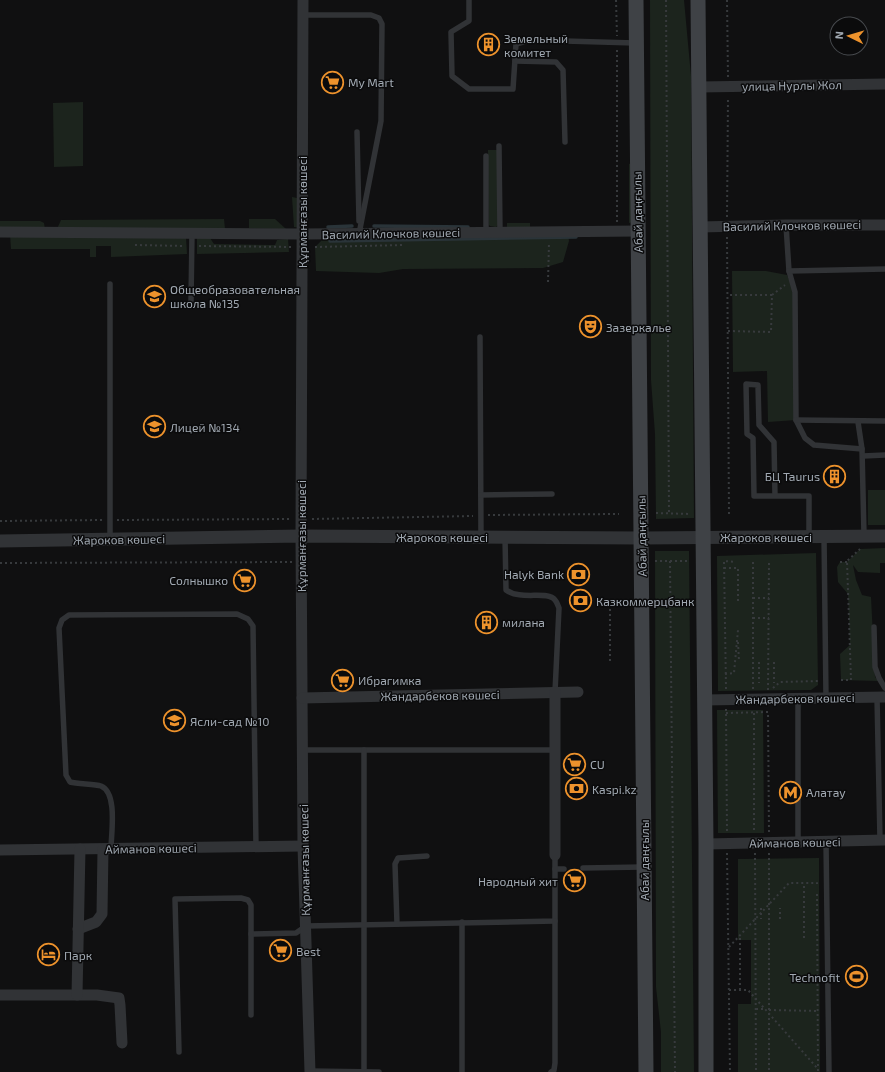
<svg xmlns="http://www.w3.org/2000/svg" width="885" height="1072" viewBox="0 0 885 1072" font-family="'Exo 2',sans-serif">
  <style>
    .green { fill: #1c241d }
    .lines { fill: none; stroke-linecap: round; stroke-linejoin: round }
    .stream { stroke: #2a3439; stroke-width: 3.5 }
    .path { stroke: #373a3d; stroke-width: 2; stroke-dasharray: 2 3; stroke-linecap: butt }
    .service { stroke: #313336; stroke-width: 5.5 }
    .minor { stroke: #313336; stroke-width: 11 }
    .tertiary { stroke: #313336; stroke-width: 13 }
    .secondary { stroke: #3f4246; stroke-width: 15 }
    .labels { text-anchor: middle; dominant-baseline: central; stroke-width: 3; stroke-linejoin: round; paint-order: stroke }
    .poi-label { font-size: 12px; fill: #a1a9b2; stroke: #0b0b0c; text-anchor: start }
    .street-label { font-size: 12px; fill: #a1a9b2; stroke: #0b0b0c }
  </style>
  <rect width="100%" height="100%" fill="#101011"/>
  <!-- green -->
  <g class="green">
    <polygon points="650,0 684,0 691,76 694,518 656,519 655,434 651,380"/>
    <polygon points="83,102 83,166 54,167 53,103"/>
    <polygon points="488,150 497,150 498,225 496,227 490,226 489,225"/>
    <polygon points="637,161 637,221 629,223 629,164"/>
    <polygon points="292,197 302,199 302,228 294,227"/>
    <polygon points="224,219 225,229 57,229 61,220"/>
    <polygon points="249,219 275,219 286,229 249,228"/>
    <polygon points="0,221 40,221 44,223 45,230 0,229"/>
    <rect x="507" y="223" width="23" height="5"/>
    <polygon points="10,234 186,237 187,254 111,257 111,246 96,246 96,257 90,257 90,249 11,249"/>
    <polygon points="568,235 569,241 563,262 543,268 403,269 379,273 316,271 315,247 322,240"/>
    <polygon points="197,238 210,238 214,244 275,245 277,240 288,239 289,252 197,254"/>
    <polygon points="732,271 766,271 787,275 795,292 796,420 768,422 767,371 733,372"/>
    <rect x="868" y="490" width="17" height="35"/>
    <polygon points="885,548 885,563 880,563 880,573 858,572 853,565 856,580 862,595 871,597 875,677 878,681 841,680 840,654 850,645 848,594 838,582 837,567 840,562 847,562 860,549"/>
    <polygon points="655,551 689,551 694,1072 661,1072 661,1032 656,987"/>
    <polygon points="816,553 818,685 811,690 718,691 717,556"/>
    <polygon points="717,710 763,710 764,833 718,833"/>
    <polygon points="819,858 820,1072 738,1072 738,1004 751,1004 751,940 738,940 738,859"/>
  </g>
  <g class="lines">
    <!-- stream -->
    <g class="stream">
      <polyline points="374,226 468,227"/>
      <polyline points="328,227 352,226"/>
      <polyline points="330,241 576,237"/>
    </g>
    <!-- path -->
    <g class="path">
      <polyline points="616,0 617,36"/>
      <polyline points="666,0 669,514"/>
      <polyline points="727,0 728,77"/>
      <polyline points="617,50 617,222"/>
      <polyline points="727,217 728,97"/>
      <polyline points="727,237 729,514"/>
      <polyline points="135,245 185,246"/>
      <polyline points="199,246 293,247"/>
      <polyline points="315,247 405,245"/>
      <polyline points="548,282 549,243"/>
      <polyline points="772,295 785,285"/>
      <polyline points="728,331 771,332 772,295 728,295"/>
      <polyline points="656,513 691,514"/>
      <polyline points="488,515 619,514"/>
      <polyline points="312,519 473,516"/>
      <polyline points="117,520 291,519"/>
      <polyline points="0,521 103,520"/>
      <polyline points="655,561 689,561"/>
      <polyline points="670,561 675,1072"/>
      <polyline points="753,562 753,690"/>
      <polyline points="840,562 847,562"/>
      <polyline points="0,563 292,562"/>
      <polyline points="724,568 738,568 738,601"/>
      <polyline points="753,598 769,598"/>
      <polyline points="753,618 769,618"/>
      <polyline points="738,642 739,661"/>
      <polyline points="610,661 610,605"/>
      <polyline points="759,662 759,683"/>
      <polyline points="774,662 774,683"/>
      <polyline points="725,674 734,673 738,630"/>
      <polyline points="841,680 851,680 847,561 860,549"/>
      <polyline points="773,688 780,682 818,681"/>
      <polyline points="726,689 724,561 736,562"/>
      <polyline points="768,690 769,562"/>
      <polyline points="726,709 727,833"/>
      <polyline points="726,713 768,712 769,833"/>
      <polyline points="754,713 754,832"/>
      <polyline points="727,853 730,1072"/>
      <polyline points="755,853 756,1072"/>
      <polyline points="769,853 769,1072"/>
      <polyline points="817,894 818,1072"/>
      <polyline points="761,908 761,919"/>
      <polyline points="780,919 780,908"/>
      <polyline points="740,938 740,990"/>
      <polyline points="804,938 804,883"/>
      <polyline points="729,947 789,883 817,883 817,884"/>
      <polyline points="729,990 748,990 818,1069"/>
      <polyline points="756,1009 765,1009"/>
      <polyline points="769,1010 818,1011"/>
    </g>
    <!-- service -->
    <g class="service">
      <polyline points="469,0 469,21 451,32 452,76 469,89 513,89 516,44 530,40 635,43"/>
      <polyline points="303,15 371,15 379,18 382,24 381,121 359,234"/>
      <polyline points="515,61 556,62 563,70 565,142"/>
      <polyline points="357,132 359,221"/>
      <polyline points="499,146 500,232"/>
      <polyline points="486,156 486,232"/>
      <polyline points="786,225 789,271 795,292 796,420 805,438 814,445 862,449"/>
      <polyline points="789,271 885,269"/>
      <polyline points="191,302 192,233"/>
      <polyline points="480,337 481,537"/>
      <polyline points="796,420 885,421"/>
      <polyline points="858,422 862,449 864,535"/>
      <polyline points="863,456 885,455"/>
      <polyline points="481,495 552,494"/>
      <polyline points="775,496 774,442 759,425 758,385 746,384 747,434 753,438 754,496 809,496 809,536"/>
      <polyline points="824,536 826,698"/>
      <path d="M505 537 506 590C521 601 547 590 555 600 557 602 558 606 559 608L555 692"/>
      <polyline points="110,539 110,284"/>
      <polyline points="874,627 875,667 879,678 885,688"/>
      <polyline points="877,697 880,840"/>
      <polyline points="798,698 798,842"/>
      <polyline points="302,750 555,750"/>
      <polyline points="364,750 364,1072"/>
      <polyline points="826,842 829,1072"/>
      <path d="M111 849C111 834 118 793 101 786 95 784 78 784 70 782L66 775 59 628 62 620 69 615 237 614 248 619 253 626 256 847"/>
      <polyline points="583,868 643,867"/>
      <polyline points="555,869 564,869"/>
      <polyline points="462,922 462,1072"/>
      <polyline points="397,924 395,864 398,858 427,856"/>
      <polyline points="251,934 296,933 306,926 555,921 555,855"/>
      <polyline points="179,1052 175,899 241,898 248,900 251,905 251,1015"/>
      <polyline points="310,1071 379,1072"/>
      <polyline points="551,1072 554,1070 555,1063 555,921"/>
    </g>
    <!-- minor -->
    <g class="minor">
      <polyline points="303,0 301,536 303,846 310,1072"/>
      <polyline points="699,87 885,84"/>
      <polyline points="700,227 786,225 885,225"/>
      <polyline points="0,232 301,234 638,231"/>
      <polyline points="302,698 578,692"/>
      <polyline points="705,700 885,697"/>
      <polyline points="706,844 885,840"/>
      <polyline points="0,850 303,846"/>
      <polyline points="555,855 555,692"/>
      <polyline points="78,929 96,922 102,914 103,849"/>
      <polyline points="0,995 97,995 119,998 120,1005 122,1043"/>
      <polyline points="77,995 80,849"/>
    </g>
    <!-- tertiary -->
    <polyline class="tertiary" points="0,541 301,536 642,538 885,536"/>
    <!-- secondary -->
    <g class="secondary">
      <polyline points="636,0 646,1072"/>
      <polyline points="698,0 706,844 706,1072"/>
    </g>
  </g>
  <!-- icons -->
  <defs>
    <symbol id="building-ring" viewBox="-11 -11 22 22"><circle r="9.5" fill="#0b0b0c" stroke="#ed922c" stroke-width="1.5"/><path d="M-4-6H4V6H1V3H-1V6H-4ZM-2.5-4.3h1.7v1.8h-1.7ZM.8-4.3h1.7v1.8H.8ZM-2.5-1h1.7V.8h-1.7ZM.8-1h1.7V.8H.8Z" fill="#ed922c"/></symbol>
    <symbol id="supermarket-ring" viewBox="-11 -11 22 22"><circle r="9.5" fill="#0b0b0c" stroke="#ed922c" stroke-width="1.5"/><path d="M-6-5.5h2.5l.6 2H6L4.5 2H-2.5L-4.4-4H-6ZM-1.5 3.2a1.3 1.3 0 1 0 .1 0ZM3 3.2a1.3 1.3 0 1 0 .1 0Z" fill="#ed922c"/></symbol>
    <symbol id="school-ring" viewBox="-11 -11 22 22"><circle r="9.5" fill="#0b0b0c" stroke="#ed922c" stroke-width="1.5"/><path d="M0-5L7-2L0 1L-7-2ZM-4 1L0 2.5L4 1V4Q0 6-4 4Z" fill="#ed922c"/></symbol>
    <symbol id="theatre-ring" viewBox="-11 -11 22 22"><circle r="9.5" fill="#0b0b0c" stroke="#ed922c" stroke-width="1.5"/><path d="M-5-5.5Q0-4 5-5.5V0Q5 5 0 6Q-5 5-5 0ZM-3.3-2.5H-1v1.5H-3.3ZM1-2.5H3.3v1.5H1ZM-2.8 1Q0 5.5 2.8 1Z" fill="#ed922c"/></symbol>
    <symbol id="bank-ring" viewBox="-11 -11 22 22"><circle r="9.5" fill="#0b0b0c" stroke="#ed922c" stroke-width="1.5"/><path d="M-6-4H6V4H-6ZM0-2.3a2.3 2.3 0 1 0 0 4.6a2.3 2.3 0 1 0 0-4.6Z" fill="#ed922c"/></symbol>
    <symbol id="metro-ring" viewBox="-11 -11 22 22"><circle r="9.5" fill="#0b0b0c" stroke="#ed922c" stroke-width="1.5"/><path d="M-5.5 5V-5H-3L0 0L3-5H5.5V5H3V-.5L0 4L-3-.5V5Z" fill="#ed922c"/></symbol>
    <symbol id="hotel-ring" viewBox="-11 -11 22 22"><circle r="9.5" fill="#0b0b0c" stroke="#ed922c" stroke-width="1.5"/><path d="M-6-4.5h1.5V1H6V5H4.5V3h-9V5H-6ZM-4 0a1.8 1.8 0 1 1 3.6 0ZM.5 0V-2.5h3Q6-2.5 6 0Z" fill="#ed922c"/></symbol>
    <symbol id="stadium-ring" viewBox="-11 -11 22 22"><circle r="9.5" fill="#0b0b0c" stroke="#ed922c" stroke-width="1.5"/><path d="M0-5a6.5 5 0 1 0 0 10a6.5 5 0 1 0 0-10ZM-3.5-1.8h7v3.6h-7Z" fill="#ed922c"/></symbol>
  </defs>
  <g fill-rule="evenodd">
    <use href="#building-ring" x="476" y="32" width="25" height="25"/>
    <use href="#supermarket-ring" x="320" y="70" width="25" height="25"/>
    <use href="#school-ring" x="142" y="284" width="25" height="25"/>
    <use href="#theatre-ring" x="578" y="314" width="25" height="25"/>
    <use href="#school-ring" x="142" y="414" width="25" height="25"/>
    <use href="#building-ring" x="822" y="464" width="25" height="25"/>
    <use href="#bank-ring" x="566" y="562" width="25" height="25"/>
    <use href="#supermarket-ring" x="232" y="568" width="25" height="25"/>
    <use href="#bank-ring" x="568" y="588" width="25" height="25"/>
    <use href="#building-ring" x="474" y="610" width="25" height="25"/>
    <use href="#supermarket-ring" x="330" y="668" width="25" height="25"/>
    <use href="#school-ring" x="162" y="708" width="25" height="25"/>
    <use href="#supermarket-ring" x="562" y="752" width="25" height="25"/>
    <use href="#bank-ring" x="564" y="776" width="25" height="25"/>
    <use href="#metro-ring" x="778" y="780" width="25" height="25"/>
    <use href="#supermarket-ring" x="562" y="868" width="25" height="25"/>
    <use href="#supermarket-ring" x="268" y="938" width="25" height="25"/>
    <use href="#hotel-ring" x="36" y="942" width="25" height="25"/>
    <use href="#stadium-ring" x="844" y="964" width="25" height="25"/>
  </g>
  <g class="labels">
    <!-- poi labels -->
    <g class="poi-label">
      <text x="504" y="38">Земельный<tspan x="504" dy="14">комитет</tspan></text>
      <text x="348" y="82">My Mart</text>
      <text x="170" y="289">Общеобразовательная<tspan x="170" dy="14">школа №135</tspan></text>
      <text x="606" y="327">Зазеркалье</text>
      <text x="170" y="427">Лицей №134</text>
      <text x="820" y="476" text-anchor="end">БЦ Taurus</text>
      <text x="564" y="574" text-anchor="end">Halyk Bank</text>
      <text x="228" y="580" text-anchor="end">Солнышко</text>
      <text x="596" y="601">Казкоммерцбанк</text>
      <text x="502" y="622">милана</text>
      <text x="358" y="680">Ибрагимка</text>
      <text x="190" y="721">Ясли-сад №10</text>
      <text x="590" y="764">CU</text>
      <text x="592" y="789">Kaspi.kz</text>
      <text x="806" y="792">Алатау</text>
      <text x="558" y="881" text-anchor="end">Народный хит</text>
      <text x="296" y="951">Best</text>
      <text x="64" y="955">Парк</text>
      <text x="840" y="977" text-anchor="end">Technofit</text>
    </g>
    <!-- street labels -->
    <g class="street-label">
      <text transform="translate(792 85) rotate(-1)">улица Нурлы Жол</text>
      <text transform="translate(302 212) rotate(-90)">Құрманғазы көшесі</text>
      <text transform="translate(637 212) rotate(-91)">Абай даңғылы</text>
      <text transform="translate(792 225) rotate(-1)">Василий Клочков көшесі</text>
      <text transform="translate(391 233) rotate(-1)">Василий Клочков көшесі</text>
      <text transform="translate(301 536) rotate(-90)">Құрманғазы көшесі</text>
      <text transform="translate(641 536) rotate(-91)">Абай даңғылы</text>
      <text x="442" y="537">Жароков көшесі</text>
      <text x="766" y="537">Жароков көшесі</text>
      <text transform="translate(119 539) rotate(-1)">Жароков көшесі</text>
      <text transform="translate(440 695) rotate(-1)">Жандарбеков көшесі</text>
      <text transform="translate(795 698) rotate(-1)">Жандарбеков көшесі</text>
      <text transform="translate(795 842) rotate(-1)">Айманов көшесі</text>
      <text transform="translate(151 848) rotate(-1)">Айманов көшесі</text>
      <text transform="translate(304 860) rotate(-91)">Құрманғазы көшесі</text>
      <text transform="translate(644 860) rotate(-90)">Абай даңғылы</text>
    </g>
  </g>
  <!-- north arrow -->
  <g transform="translate(849 36) rotate(275)"><circle r="19" fill="#0b0b0c" stroke="#474a4e"/>
  <path d="M0-3L7 15L0 10L-7 15Z" fill="#ed922c"/>
  <text y="-6" font-size="11" font-weight="bold" text-anchor="middle" fill="#a1a9b2">N</text>
  </g>
</svg>
